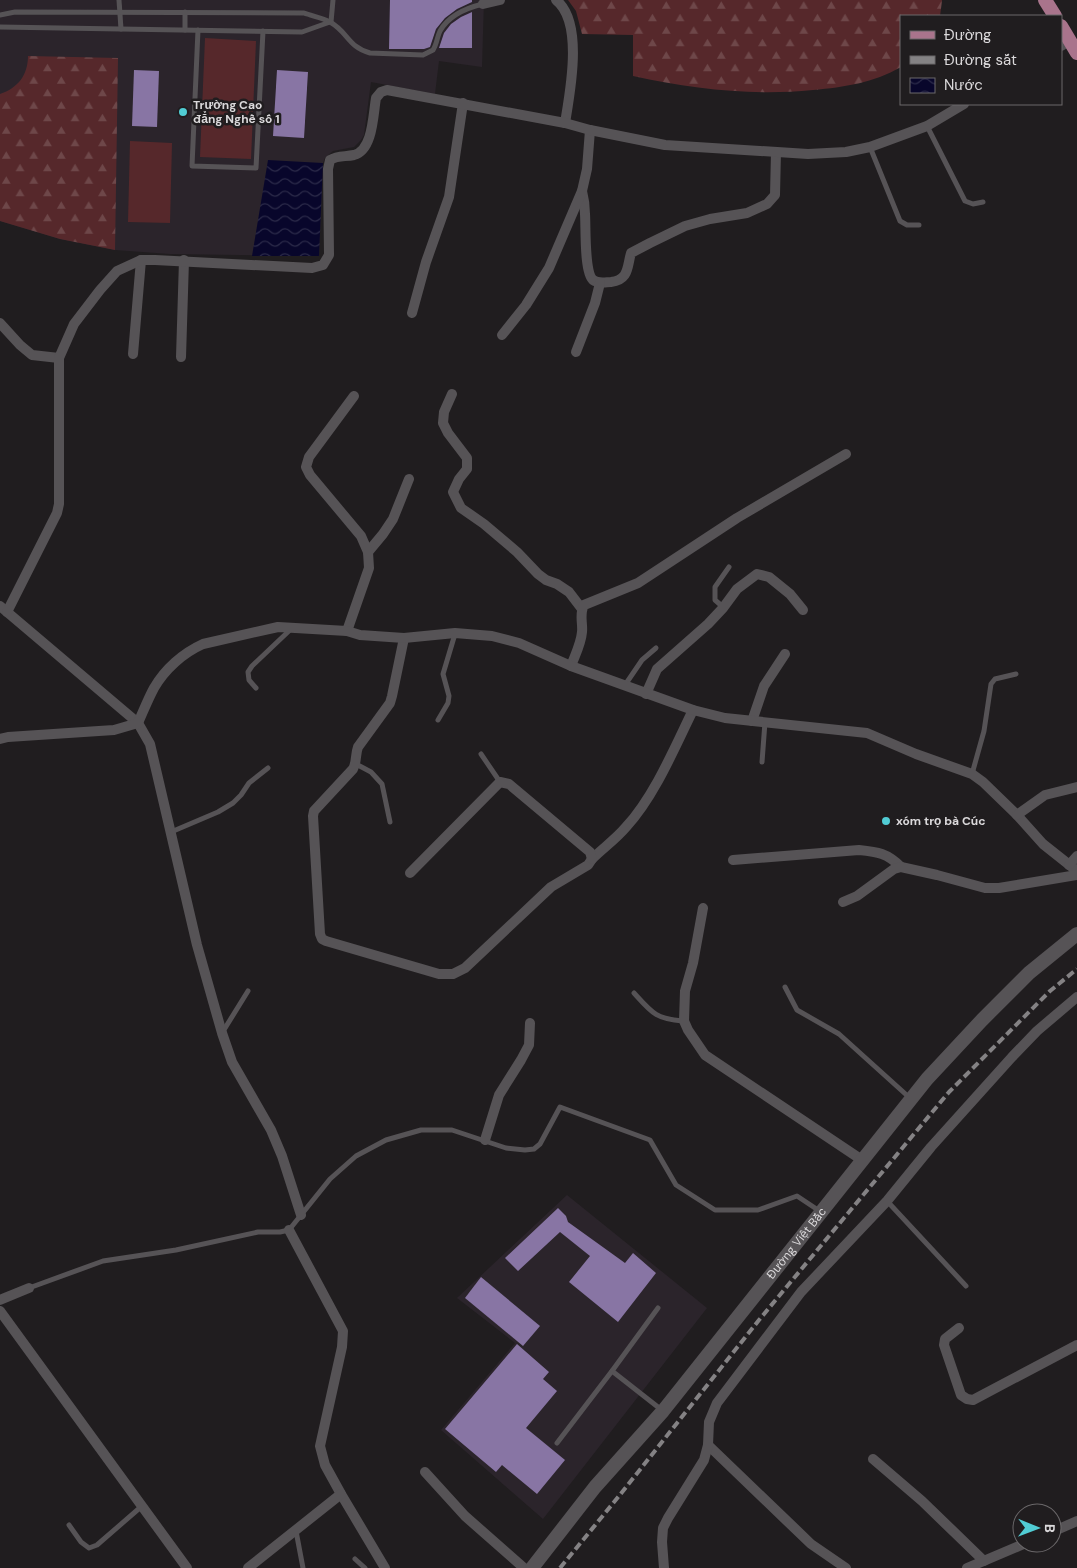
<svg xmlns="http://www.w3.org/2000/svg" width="1077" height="1568" viewBox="0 0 1077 1568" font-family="'DM Sans',sans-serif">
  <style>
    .built { fill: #2b242b }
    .grass { fill: #56282b }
    .forest { fill: url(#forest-firs) }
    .water { fill: url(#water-waves) }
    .building { fill: #8875a4 }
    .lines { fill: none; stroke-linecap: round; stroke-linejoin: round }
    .service { stroke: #565356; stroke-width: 5 }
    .minor { stroke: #565356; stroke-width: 10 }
    .tertiary { stroke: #565356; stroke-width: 14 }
    .primary { stroke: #a9748c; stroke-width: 14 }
    .rail { stroke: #848284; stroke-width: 4; stroke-dasharray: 8 4; stroke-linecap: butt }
    .poi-dot { fill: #51ccd4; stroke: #201d1f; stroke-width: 2 }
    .labels { text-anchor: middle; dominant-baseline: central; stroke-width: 5; stroke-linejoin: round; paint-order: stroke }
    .poi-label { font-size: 12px; font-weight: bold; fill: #dbd9db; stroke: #201d1f; text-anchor: start }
    .street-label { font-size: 12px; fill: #dbd9db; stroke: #201d1f }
  </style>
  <defs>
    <pattern id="forest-firs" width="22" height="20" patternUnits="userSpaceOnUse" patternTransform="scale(1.25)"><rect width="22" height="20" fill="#56282b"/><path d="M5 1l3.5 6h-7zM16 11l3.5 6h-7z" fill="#6e4749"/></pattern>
    <pattern id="water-waves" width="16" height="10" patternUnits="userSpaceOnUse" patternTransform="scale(1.25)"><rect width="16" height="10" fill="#08062b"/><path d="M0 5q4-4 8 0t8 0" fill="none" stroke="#2b2a49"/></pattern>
  </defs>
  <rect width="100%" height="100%" fill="#201d1f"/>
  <!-- built -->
  <g class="built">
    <polygon points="0,0 484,0 482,67 439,61 435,94 371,82 364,135 361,140 354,147 333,151 325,158 323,163 319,256 170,254 115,250 60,239 0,221"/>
    <polygon points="567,1195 707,1308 543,1519 441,1430 515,1343 457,1298"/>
  </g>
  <!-- grass -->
  <g class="grass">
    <polygon points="205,38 256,41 251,159 200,157"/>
    <polygon points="130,141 172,143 170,223 128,222"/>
  </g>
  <!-- forest -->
  <g class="forest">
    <path d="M568 0H942V1L940 16H901V67C873 83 845 87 813 90 752 96 693 89 633 76V35L582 34 576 11Z"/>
    <path d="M28 56 118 58 115 250 60 239 0 221V94C18 88 28 75 28 56Z"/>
  </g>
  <!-- water -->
  <polygon class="water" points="268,160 323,163 319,256 252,256"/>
  <!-- building -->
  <g class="building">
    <polygon points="390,0 472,0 472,2 457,9 445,18 436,29 430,47 424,49 389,49"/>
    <polygon points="472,12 472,48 439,48 444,33 451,24 461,17"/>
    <polygon points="134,70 159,71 157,127 132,126"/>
    <polygon points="277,70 308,72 304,138 273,136"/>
    <polygon points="558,1208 566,1216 568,1222 625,1263 633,1253 656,1273 618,1322 569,1282 590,1256 560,1232 518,1271 505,1258"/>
    <polygon points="481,1277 540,1326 523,1346 465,1298"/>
    <polygon points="517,1344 549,1372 543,1379 557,1391 526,1428 565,1460 537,1494 502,1465 496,1472 445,1429"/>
  </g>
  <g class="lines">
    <!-- service -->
    <g class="service">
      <polyline points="119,0 121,29"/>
      <path d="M0 15 15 12 304 13C312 16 323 18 330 22 348 32 348 47 370 53L423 55 433 50C437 44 437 37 440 31 449 15 466 8 483 4"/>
      <polyline points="331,22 333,0"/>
      <polyline points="0,27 302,32 330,22"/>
      <polyline points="185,30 185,12"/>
      <polyline points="198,30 192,166 256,168 263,31"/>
      <polyline points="927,126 965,201 973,204 983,202"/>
      <polyline points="870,147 900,221 907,225 919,225"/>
      <polyline points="723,607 715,600 715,587 729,567"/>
      <polyline points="625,685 642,660 656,648"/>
      <polyline points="256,688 249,680 248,672 252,666 291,629"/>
      <polyline points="438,720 448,703 449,696 443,674 455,634"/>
      <polyline points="481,754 500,782"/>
      <polyline points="762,762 765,722"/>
      <polyline points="356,764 371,772 382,784 390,822"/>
      <polyline points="972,774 984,731 991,684 995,679 1016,674"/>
      <polyline points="171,832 218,812 233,803 241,795 249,783 268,768"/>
      <polyline points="785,987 797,1010 839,1034 911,1099"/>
      <path d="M634 993C652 1013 656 1019 683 1021"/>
      <polyline points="222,1033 248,991"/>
      <polyline points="887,1201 966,1286"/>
      <polyline points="29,1288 103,1261 176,1250 258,1232 280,1232 289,1230 330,1179 356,1156 386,1140 421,1130 452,1130 506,1148 525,1150 534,1149 540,1144 560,1107 650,1140 676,1185 715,1210 758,1210 797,1196 821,1212"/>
      <polyline points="612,1371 663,1411"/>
      <polyline points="557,1443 612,1371 658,1308"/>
      <polyline points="69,1525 81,1542 89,1548 97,1545 142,1506"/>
      <polyline points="296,1531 303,1568"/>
      <polyline points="355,1559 365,1568"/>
    </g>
    <!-- minor -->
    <g class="minor">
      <path d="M556 0C584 22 570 92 565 123"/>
      <polyline points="483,4 500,0"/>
      <polyline points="1061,46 1069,41"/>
      <path d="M582 191C584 199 585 207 585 214 586 227 584 272 593 280 598 284 606 282 611 282 629 280 627 267 631 253L650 243 685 226 710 219 747 213 767 204 775 195 776 152"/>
      <polyline points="412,313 426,262 449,197 463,103"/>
      <polyline points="0,323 20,345 32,355 59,358"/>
      <polyline points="502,335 526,305 549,268 582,191 587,169 590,130"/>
      <polyline points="576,352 595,303 600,283"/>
      <polyline points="133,354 141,260"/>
      <polyline points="181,357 184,260"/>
      <polyline points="452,394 444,412 443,423 448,433 467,458 467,469 459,479 453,492 461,508 484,524 517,552 538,574 546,580 557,584 569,592 582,609"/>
      <polyline points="368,552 383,534 393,519 409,479"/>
      <polyline points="0,606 138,723 150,744 197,945 222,1033 232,1062 271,1130 282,1156 301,1215"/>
      <path d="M7 612 57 513 59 504V358L74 324 100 290 117 271 141 260H155L312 268 323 265 329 255 328 169 330 160C338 155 345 157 354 155 373 150 373 115 376 98L381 92 387 90 565 123 590 130 665 145 808 154 846 152 870 147 927 126 964 104"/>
      <polyline points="347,631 369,568 368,552 361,536 310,475 306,467 309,457 354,396"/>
      <path d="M404 638 392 696 390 703 358 747C355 755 357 762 353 769L314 811 313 816 320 934 322 939 326 941 439 974H453L465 968 551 887 588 865 592 859C603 848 616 839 626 827 654 797 675 747 693 710"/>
      <path d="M571 666C575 655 581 644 582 632 583 623 579 614 584 605L638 583 737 518 846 454"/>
      <polyline points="646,694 657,669 708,624 723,608 737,589 757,574 769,577 790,594 803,610"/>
      <polyline points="752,721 764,686 785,654"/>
      <path d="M0 739 8 737 114 730 138 723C143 712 148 699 154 688 165 669 183 653 203 644L278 627 347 631 360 635 404 638 455 633 492 636 519 643 571 666 693 710 725 718 867 733 916 754 972 774 983 782 1017 815 1043 844 1077 871"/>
      <polyline points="1017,815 1045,795 1077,787"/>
      <path d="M733 860 859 850C878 852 887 853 901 867"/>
      <polyline points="1069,865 1077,856"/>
      <polyline points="410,873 500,782 509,784 590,852 592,859"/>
      <polyline points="843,902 857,896 894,869 901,867 937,875 985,888 999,888 1077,875"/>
      <polyline points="703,908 693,963 685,991 684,1021 688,1030 705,1055 862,1160"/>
      <polyline points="485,1140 499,1095 521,1060 529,1045 530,1023"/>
      <polyline points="289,1230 343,1331 342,1347 320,1446 325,1465 341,1494 385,1568"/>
      <polyline points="0,1300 29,1288"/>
      <polyline points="0,1311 187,1568"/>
      <polyline points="959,1328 945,1339 944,1345 961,1395 967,1399 973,1400 1077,1345"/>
      <polyline points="708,1445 811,1544 846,1568"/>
      <polyline points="873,1459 922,1501 984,1561"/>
      <polyline points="425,1472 465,1516 524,1568"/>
      <polyline points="1052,1532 1077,1521"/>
      <polyline points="248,1568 341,1494"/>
      <polyline points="664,1568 662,1542 663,1528 668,1518 704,1460 708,1445 709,1422 717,1403 801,1292 887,1201 931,1147 1012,1057 1037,1031 1077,997"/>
      <polyline points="967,1568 1026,1543"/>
    </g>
    <!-- tertiary -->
    <path class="tertiary" id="s1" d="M532 1568 595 1487 663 1411 927 1079 982 1020 1029 973 1077 934"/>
    <!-- primary -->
    <g class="primary">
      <polyline points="1045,0 1055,16"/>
      <polyline points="1061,26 1077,53"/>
    </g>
    <!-- rail -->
    <polyline class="rail" points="560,1568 619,1496 759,1320 949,1092 1050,991 1077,969"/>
  </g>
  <!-- markers -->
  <g class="poi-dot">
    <circle cx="183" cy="112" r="5"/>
    <circle cx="886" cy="821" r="5"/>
  </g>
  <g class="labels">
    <!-- poi labels -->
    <g class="poi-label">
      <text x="193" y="105">Trường Cao<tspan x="193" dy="14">đẳng Nghề số 1</tspan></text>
      <text x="896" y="821">xóm trọ bà Cúc</text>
    </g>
    <!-- street labels -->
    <g class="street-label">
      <text stroke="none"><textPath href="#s1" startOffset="419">Đường Việt Bắc</textPath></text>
    </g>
  </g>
  <!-- legend -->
  <rect x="900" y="15" width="162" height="90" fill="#201d1f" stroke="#6b686a"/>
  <rect x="910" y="31" width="25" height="8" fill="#a9748c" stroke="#6b686a"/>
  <text x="944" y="40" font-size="15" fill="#dbd9db">Đường</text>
  <rect x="910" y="56" width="25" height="8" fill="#848284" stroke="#6b686a"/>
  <text x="944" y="65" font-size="15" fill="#dbd9db">Đường sắt</text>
  <rect x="910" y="78" width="25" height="15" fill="url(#water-waves)" stroke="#6b686a"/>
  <text x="944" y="90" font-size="15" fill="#dbd9db">Nước</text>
  <!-- north arrow -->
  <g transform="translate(1037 1528) rotate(91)"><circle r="24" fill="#201d1f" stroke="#6b686a"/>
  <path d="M0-4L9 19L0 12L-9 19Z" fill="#51ccd4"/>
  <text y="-8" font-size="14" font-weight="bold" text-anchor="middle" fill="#dbd9db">B</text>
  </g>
</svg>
